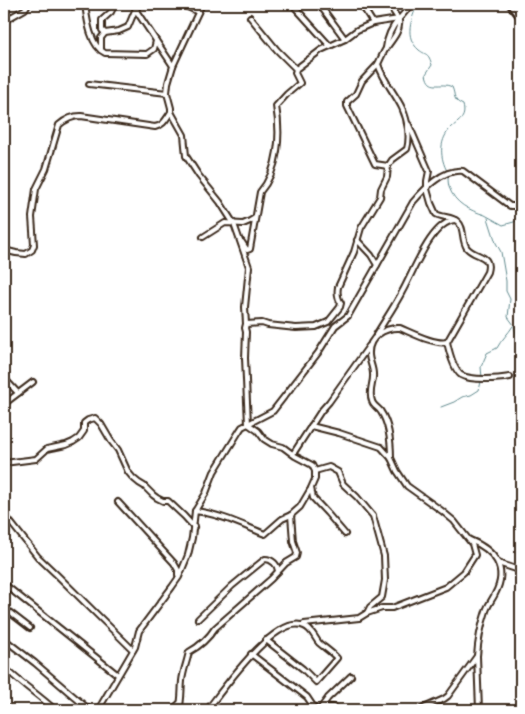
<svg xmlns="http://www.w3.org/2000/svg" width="525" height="714" viewBox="0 0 525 714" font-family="'Balsamiq Sans',sans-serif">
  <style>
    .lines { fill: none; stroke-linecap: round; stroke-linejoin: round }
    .stream { stroke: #618a8e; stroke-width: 1 }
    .street-casing { stroke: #3b2a1e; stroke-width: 8 }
    .street { stroke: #fff; stroke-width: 4 }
  </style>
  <rect width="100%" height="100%" fill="#fff"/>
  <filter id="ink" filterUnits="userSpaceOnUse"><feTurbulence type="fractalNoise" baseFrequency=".02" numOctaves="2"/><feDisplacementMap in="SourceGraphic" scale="10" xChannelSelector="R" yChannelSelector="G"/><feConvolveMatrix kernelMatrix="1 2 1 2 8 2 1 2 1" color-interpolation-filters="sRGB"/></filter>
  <g filter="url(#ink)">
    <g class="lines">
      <!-- stream -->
      <g class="stream">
        <path d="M417 4C412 20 403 36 419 50 427 56 428 52 432 65L426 74C429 92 441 81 452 87 456 96 452 100 463 105 467 120 457 121 449 130 439 142 440 158 447 171"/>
        <path d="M448 175C448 179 448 183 449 187 455 204 469 210 485 215 491 218 497 222 503 225L521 220"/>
        <polyline points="488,218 496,243 501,252 506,281 506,291 510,299 508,317 514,325 518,343 521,346"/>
        <path d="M441 407 454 402 462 397 471 395 479 390 482 378 481 367 487 353 497 348C501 340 508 334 513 326"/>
      </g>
      <defs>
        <g id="street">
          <path d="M85 4C87 19 90 46 105 53L147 54 154 49 156 41"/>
          <polyline points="136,4 137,12 173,66 168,83 167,93 171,108 171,112 184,135 186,156 199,176 220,202 234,224 249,267 245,307 246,324 245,328 246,332 245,358 248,424 258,431 264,439 272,444 283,447 295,456 312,465 315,471 315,479 311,488 313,498 327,513 345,534"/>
          <polyline points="181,4 198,12"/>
          <polyline points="292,4 330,46"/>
          <polyline points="319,4 345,39"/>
          <polyline points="361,4 373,23"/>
          <polyline points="509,4 521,19"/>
          <polyline points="4,21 25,9 28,4"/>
          <polyline points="105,33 102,30 102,20 111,12 115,4"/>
          <path d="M386 48C387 38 392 27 399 19"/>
          <polyline points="101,50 101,38 105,33 119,31 128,27 136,8"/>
          <polyline points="378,64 362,81 356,94 347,102 347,106 375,164 388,166"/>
          <polyline points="173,66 202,4"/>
          <polyline points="296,69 321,50 345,39 357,30 373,23 399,19 412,4"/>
          <polyline points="89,84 167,93"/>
          <polyline points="203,237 225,223 243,224 250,221 255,218"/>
          <polyline points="357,240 371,255 377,265"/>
          <path d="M242 242 247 250 250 249 260 192C279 170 281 134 276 106L287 94 300 83 295 73 296 69 277 50 250 17"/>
          <path d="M4 250 16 253 26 254 32 250 34 245 32 217 36 189 46 169 59 125C66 119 73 116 81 116L155 127C164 125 166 119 171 112"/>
          <path d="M246 324 262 323 268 325 296 328 316 327 328 322 340 307 341 303C337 298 337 293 338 287L354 252 361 228 380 197 381 189 387 177 388 166 392 160 407 149C409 142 409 137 408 129 405 101 386 89 378 64 380 60 382 55 385 50 390 42 401 31 399 21 398 17 391 9 389 4"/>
          <path d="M376 335C385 320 394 307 402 292 413 273 431 222 455 220"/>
          <path d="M447 342C449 351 453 369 461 375 471 381 499 379 510 377"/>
          <polyline points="4,378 18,393"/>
          <polyline points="4,404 33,382"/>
          <polyline points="311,426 339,433 381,447 391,458 397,471 407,486 442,511 454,521 472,544 475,555 464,572 446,587 392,608 382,608 367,613"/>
          <polyline points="293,454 321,411 329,402 369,346"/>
          <path d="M391 458C391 445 389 424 381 412 379 408 373 406 372 401 368 391 374 383 373 374 373 367 369 361 369 354 368 337 385 327 400 328 412 333 435 345 447 342L487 272C492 254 476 258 467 248 461 240 465 228 458 222 452 216 443 218 436 214L431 203 427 189V181L429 171 409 125 407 123"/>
          <polyline points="4,463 36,459 47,449 66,445 73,442 79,438 84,431 84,423 88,420 95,418 101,424 111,441 118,450 128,472 133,478 139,483 144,486 153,495 157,498 163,501 168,501 184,516 194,527"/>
          <polyline points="118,502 174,563 178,570 178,575"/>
          <path d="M195 511 206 493 214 472 240 430 242 427 273 411 318 353 335 326 348 316 413 202C425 188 443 169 463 171L510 206H516L521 205"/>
          <polyline points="4,514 38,557 57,575 133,650"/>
          <path d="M470 540C494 550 509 568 495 594 492 600 488 605 486 611 481 626 478 640 477 656"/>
          <polyline points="498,563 516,569 521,569"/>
          <polyline points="4,584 118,675"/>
          <polyline points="4,608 30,628"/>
          <path d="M198 619 232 586 265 559C272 559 278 565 278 571"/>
          <polyline points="304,624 359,618 367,613 370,607 382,597 385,580 384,556 373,516 357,497 343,484 338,472 329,467 315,471"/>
          <polyline points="4,639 35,663 85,706 92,710"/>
          <polyline points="251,654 307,697 315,709"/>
          <path d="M4 667C20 683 39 695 55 710"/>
          <polyline points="4,706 10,710"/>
          <polyline points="320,709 328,698 351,676"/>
          <path d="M98 710 135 647 139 631 172 587 179 577 188 555 192 538 195 511C220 514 242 525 265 534L282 519 291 515 300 507 310 490"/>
          <polyline points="172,710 180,703"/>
          <path d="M179 710C182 700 181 691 182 681 183 671 187 662 189 652 200 646 208 639 215 628L271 579 286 563 296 557 297 553 293 541 291 515"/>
          <path d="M207 710C222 691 276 613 304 626 312 629 314 637 319 643 325 648 331 652 337 658L316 682 303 669 266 640"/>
          <polyline points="296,710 320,709 326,707 333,707 338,710"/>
          <polyline points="419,710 444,699 448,696 477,656 479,710"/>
          <polyline points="519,710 521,710"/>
        </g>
      </defs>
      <!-- street casing -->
      <use href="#street" class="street-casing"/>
      <!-- street -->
      <use href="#street" class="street"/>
    </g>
  </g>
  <!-- margin -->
  <rect width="525" height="714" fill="none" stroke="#fff" stroke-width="20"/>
  <rect x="10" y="10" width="505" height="694" fill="none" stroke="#3b2a1e" stroke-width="2" filter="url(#ink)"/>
</svg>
